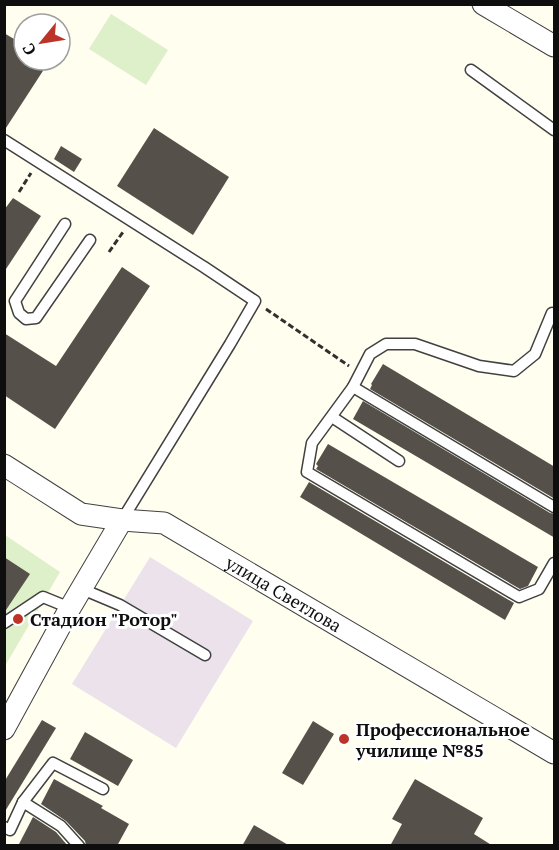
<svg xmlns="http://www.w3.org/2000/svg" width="559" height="850" viewBox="0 0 559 850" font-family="'PT Serif',serif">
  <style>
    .industrial { fill: #ece2ec }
    .pitch { fill: #def0ca }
    .building { fill: #56504a }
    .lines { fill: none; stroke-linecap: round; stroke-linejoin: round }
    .service-casing { stroke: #414141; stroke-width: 13 }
    .minor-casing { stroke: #414141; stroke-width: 23 }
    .path { stroke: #303030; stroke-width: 3; stroke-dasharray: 6 3; stroke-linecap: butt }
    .service { stroke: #fff; stroke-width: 10 }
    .minor { stroke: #fff; stroke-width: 21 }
    .poi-dot { fill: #bc3427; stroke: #fff; stroke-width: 2 }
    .labels { text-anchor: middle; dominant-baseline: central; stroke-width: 6; stroke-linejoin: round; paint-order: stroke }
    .street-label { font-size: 18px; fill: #0e0e0e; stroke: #fff }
    .poi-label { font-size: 18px; font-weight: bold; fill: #0e0e0e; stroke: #fff; text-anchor: start }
  </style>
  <rect width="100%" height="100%" fill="#fffeef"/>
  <!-- industrial -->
  <polygon class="industrial" points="150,557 253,621 176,748 72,684"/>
  <!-- pitch -->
  <g class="pitch">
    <polygon points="111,14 168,50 146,85 89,49"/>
    <polygon points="5,535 60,572 5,666"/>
  </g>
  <!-- building -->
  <g class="building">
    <polygon points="4,33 24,45 24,60 50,60 4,131"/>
    <polygon points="154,128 229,177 193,235 117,186"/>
    <polygon points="61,146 82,159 74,172 54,159"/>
    <polygon points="13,198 41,216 4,272 4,210"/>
    <polygon points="122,267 150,286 55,429 4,395 4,333 56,366"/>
    <polygon points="383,364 555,467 555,499 370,389 372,385 371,384"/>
    <polygon points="363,401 550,513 555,514 555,538 353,419"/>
    <polygon points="328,444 538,567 528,586 520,589 316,469 318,466 316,464"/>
    <polygon points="309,482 514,603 505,620 300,497"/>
    <polygon points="4,557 30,574 4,613"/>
    <polygon points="42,720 56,728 4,813 4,782"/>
    <polygon points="313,721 334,734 303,785 282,773"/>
    <polygon points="85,732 133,760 118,786 70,759"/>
    <polygon points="54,779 103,806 101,808 129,824 117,846 86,846 85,841 66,821 41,804"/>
    <polygon points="415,779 483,818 474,834 493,846 390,846 402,824 392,819"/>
    <polygon points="33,817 56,832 68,846 18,846"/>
    <polygon points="254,825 290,846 242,846"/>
  </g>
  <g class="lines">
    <defs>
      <g id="service">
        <polyline points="471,70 554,130"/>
        <polyline points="4,140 204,267 255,301 230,344 122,520"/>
        <polyline points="65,224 15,301 19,313 26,319 36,318 90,240"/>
        <polyline points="552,313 535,354 514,371 479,366 415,344 386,344 370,354 353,387 312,443 307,472 519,597 539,589 554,563"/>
        <polyline points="353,387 554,507"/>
        <polyline points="332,417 399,461"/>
        <polyline points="82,589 120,605 205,655"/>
        <polyline points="4,623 43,597 70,608"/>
        <polyline points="23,802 61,826 79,846"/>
        <polyline points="4,827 10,830 23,802 53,763 103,789"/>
      </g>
      <g id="minor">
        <polyline points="483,4 554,46"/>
        <path id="s1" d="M4 465 81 514 122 520 164 523 554 753"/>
        <polyline points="4,729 70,608 122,520"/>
      </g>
    </defs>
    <!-- service casing -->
    <use href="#service" class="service-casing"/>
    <!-- minor casing -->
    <use href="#minor" class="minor-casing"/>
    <!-- path -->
    <g class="path">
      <polyline points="19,192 31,173"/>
      <polyline points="109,252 123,232"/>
      <polyline points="266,309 349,366"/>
    </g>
    <!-- service -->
    <use href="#service" class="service"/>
    <!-- minor -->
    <use href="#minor" class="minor"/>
  </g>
  <!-- markers -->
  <g class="poi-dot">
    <circle cx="18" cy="619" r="6"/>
    <circle cx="344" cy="739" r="6"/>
  </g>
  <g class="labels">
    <!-- street labels -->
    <g class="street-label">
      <text stroke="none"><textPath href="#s1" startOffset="314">улица Светлова</textPath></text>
    </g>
    <!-- poi labels -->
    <g class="poi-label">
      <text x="30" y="619">Стадион "Ротор"</text>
      <text x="356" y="729">Профессиональное<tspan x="356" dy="21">училище №85</tspan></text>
    </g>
  </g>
  <!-- border -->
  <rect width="559" height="850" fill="none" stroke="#0e0e0e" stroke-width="12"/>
  <!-- north arrow -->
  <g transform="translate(42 42) rotate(240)"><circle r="28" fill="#ffffff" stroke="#9f9f9f" stroke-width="1.5"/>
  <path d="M0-4.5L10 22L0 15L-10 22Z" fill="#bc3427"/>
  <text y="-9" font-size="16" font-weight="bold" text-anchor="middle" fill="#0e0e0e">С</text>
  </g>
</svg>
